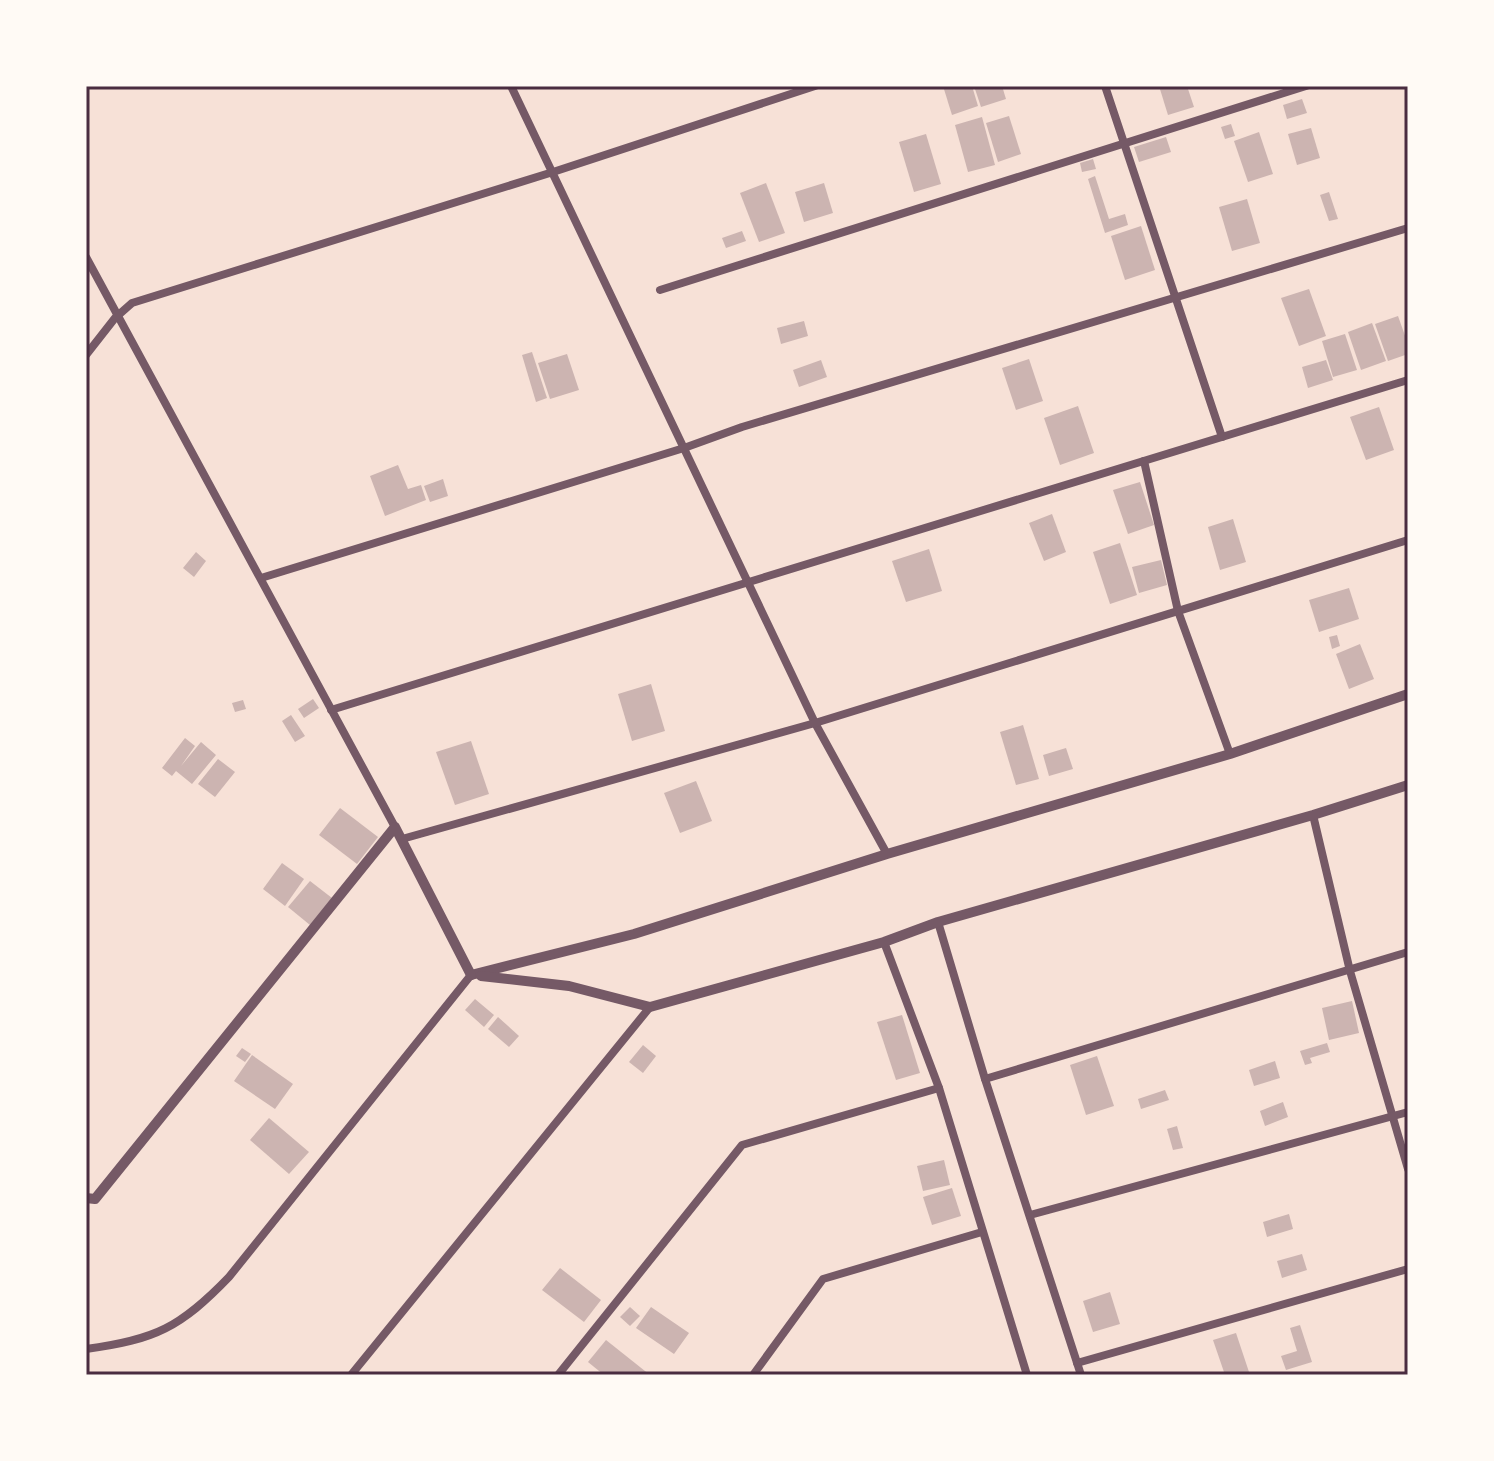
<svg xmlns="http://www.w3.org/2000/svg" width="1494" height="1461" viewBox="0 0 1494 1461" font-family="'IBM Plex Sans',sans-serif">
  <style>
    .building { fill: #ccb4b1 }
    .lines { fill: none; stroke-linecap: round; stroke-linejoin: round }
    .minor { stroke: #755966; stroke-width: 8 }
    .tertiary { stroke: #755966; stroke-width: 10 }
    .neatline { fill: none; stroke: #4a2c40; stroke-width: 3 }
  </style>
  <rect width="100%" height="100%" fill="#f7e1d7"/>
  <!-- building -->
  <g class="building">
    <polygon points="943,86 972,86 978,106 952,115"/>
    <polygon points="974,86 1002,86 1006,99 981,107"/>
    <polygon points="1159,86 1187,86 1194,107 1168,115"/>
    <polygon points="1302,99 1307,113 1287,119 1283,105"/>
    <polygon points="1009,116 1021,154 998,162 986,123"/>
    <polygon points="982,117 995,165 968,172 955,125"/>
    <polygon points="1231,124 1235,136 1225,139 1221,127"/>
    <polygon points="1311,128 1320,158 1297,165 1288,134"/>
    <polygon points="1259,132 1273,174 1248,182 1234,141"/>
    <polygon points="926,134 941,184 914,192 899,142"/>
    <polygon points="1166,137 1171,152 1139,162 1134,147"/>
    <polygon points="1093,159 1096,169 1082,172 1080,163"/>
    <polygon points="1095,176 1109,219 1125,214 1128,225 1105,233 1088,179"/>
    <polygon points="766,183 785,233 759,242 740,193"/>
    <polygon points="824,183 833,213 804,222 795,192"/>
    <polygon points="1329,192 1338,219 1329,221 1320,195"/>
    <polygon points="1247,199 1260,243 1232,251 1219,207"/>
    <polygon points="1141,226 1155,270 1125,280 1111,236"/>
    <polygon points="742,231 746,241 726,248 722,238"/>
    <polygon points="1309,289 1326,336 1299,346 1281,298"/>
    <polygon points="1398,316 1408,344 1408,354 1388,361 1375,324"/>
    <polygon points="804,321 808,336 781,344 777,328"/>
    <polygon points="1372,323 1386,361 1361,370 1348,332"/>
    <polygon points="1345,334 1357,370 1333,377 1322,341"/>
    <polygon points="532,352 547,398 536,402 522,355"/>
    <polygon points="567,354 579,390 550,399 538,363"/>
    <polygon points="1029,359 1043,401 1016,410 1002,368"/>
    <polygon points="821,360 827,377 799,387 793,370"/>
    <polygon points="1326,360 1333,380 1308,388 1302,367"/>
    <polygon points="1078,406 1094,453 1060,465 1044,418"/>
    <polygon points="1379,407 1394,450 1366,460 1350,417"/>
    <polygon points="398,465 408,489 421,485 426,500 385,516 370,476"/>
    <polygon points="443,479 448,496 430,502 424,486"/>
    <polygon points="1140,482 1154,525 1128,534 1113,490"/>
    <polygon points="1052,514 1066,552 1044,561 1029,523"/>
    <polygon points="1233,519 1246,562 1220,570 1208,527"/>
    <polygon points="1120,543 1137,595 1110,604 1093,552"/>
    <polygon points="929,549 942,591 906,602 892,561"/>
    <polygon points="196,552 206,561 194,577 183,568"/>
    <polygon points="1161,560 1167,585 1139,593 1132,567"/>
    <polygon points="1349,588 1359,619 1319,632 1309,600"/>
    <polygon points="1337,635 1340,646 1332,649 1329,637"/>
    <polygon points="1360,644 1374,679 1349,689 1336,654"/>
    <polygon points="651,684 665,731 632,741 618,694"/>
    <polygon points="313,699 319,708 304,718 298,709"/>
    <polygon points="243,700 246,709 235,712 232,703"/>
    <polygon points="291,715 305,736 295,742 282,721"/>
    <polygon points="1023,725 1039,779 1016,785 1000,732"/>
    <polygon points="185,738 195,746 181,766 201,742 216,755 192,784 176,771 172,776 162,768"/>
    <polygon points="471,741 489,794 455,805 436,752"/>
    <polygon points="1066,748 1073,769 1049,776 1043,755"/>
    <polygon points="218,759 235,772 215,797 198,784"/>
    <polygon points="696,781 712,821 680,833 664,793"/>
    <polygon points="340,808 378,837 357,864 319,835"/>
    <polygon points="282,863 304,879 285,906 263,889"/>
    <polygon points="310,881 332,898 310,925 288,907"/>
    <polygon points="475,999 494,1015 484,1027 465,1010"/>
    <polygon points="1352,1001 1359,1033 1329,1040 1322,1008"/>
    <polygon points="902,1015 920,1073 896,1080 877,1022"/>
    <polygon points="498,1017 519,1036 509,1047 488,1029"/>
    <polygon points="1327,1043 1330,1052 1310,1058 1312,1063 1305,1065 1300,1051"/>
    <polygon points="643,1045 656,1056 643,1073 629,1062"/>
    <polygon points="242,1048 251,1054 245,1062 236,1056"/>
    <polygon points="252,1055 293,1084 275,1109 234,1081"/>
    <polygon points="1097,1056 1114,1106 1086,1115 1070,1065"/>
    <polygon points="1275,1061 1280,1078 1254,1086 1249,1070"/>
    <polygon points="1165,1090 1169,1100 1141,1109 1138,1099"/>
    <polygon points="1283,1102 1288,1117 1265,1126 1260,1111"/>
    <polygon points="269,1118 309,1152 289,1174 250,1140"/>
    <polygon points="1177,1126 1183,1148 1173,1150 1167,1129"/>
    <polygon points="944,1160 950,1185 923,1191 917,1166"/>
    <polygon points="952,1188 961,1216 932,1225 923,1197"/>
    <polygon points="1289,1214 1293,1229 1267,1237 1263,1222"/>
    <polygon points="1302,1254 1307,1270 1282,1278 1277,1261"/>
    <polygon points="560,1268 601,1300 584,1322 542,1290"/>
    <polygon points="1110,1292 1120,1324 1093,1332 1083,1301"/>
    <polygon points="630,1307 640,1316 630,1326 620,1317"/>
    <polygon points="651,1307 689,1333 674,1354 636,1328"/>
    <polygon points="1300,1325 1312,1362 1286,1370 1281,1356 1297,1351 1290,1328"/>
    <polygon points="1236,1333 1250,1375 1225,1375 1213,1340"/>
    <polygon points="606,1340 650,1375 604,1375 588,1362"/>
  </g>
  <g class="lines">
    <!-- minor -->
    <g class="minor">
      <polyline points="511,86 815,723 887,854"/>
      <polyline points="1105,86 1222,437"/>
      <polyline points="86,257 395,827"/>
      <polyline points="660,290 1306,86"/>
      <polyline points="86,355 115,318 132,303 553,172 815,86"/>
      <polyline points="1144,461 1178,611 1230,754"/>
      <polyline points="261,578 684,448 742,427 1408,228"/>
      <polyline points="331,710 1408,380"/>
      <polyline points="1313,815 1350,971 1408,1169"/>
      <polyline points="402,839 815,723 1408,540"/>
      <polyline points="938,922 985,1079 1081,1375"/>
      <polyline points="884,942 939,1088 1027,1375"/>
      <polyline points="985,1079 1408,952"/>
      <polyline points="1030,1215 1408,1112"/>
      <path d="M86 1349C155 1340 181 1327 229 1277L471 975"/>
      <polyline points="1077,1363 1408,1269"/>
      <polyline points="351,1375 650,1007"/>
      <polyline points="558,1375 742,1145 939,1088"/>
      <polyline points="753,1375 823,1279 982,1232"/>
    </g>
    <!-- tertiary -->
    <g class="tertiary">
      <polyline points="471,975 634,934 887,854 1230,754 1408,694"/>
      <polyline points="481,976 569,986 650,1007 884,942 938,922 1313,815 1408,785"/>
      <polyline points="86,1198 95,1199 395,827 471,975"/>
    </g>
  </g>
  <!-- border -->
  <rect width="1494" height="1461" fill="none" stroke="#fffaf5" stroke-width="176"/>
  <rect x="88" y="88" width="1318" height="1285" class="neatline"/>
</svg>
